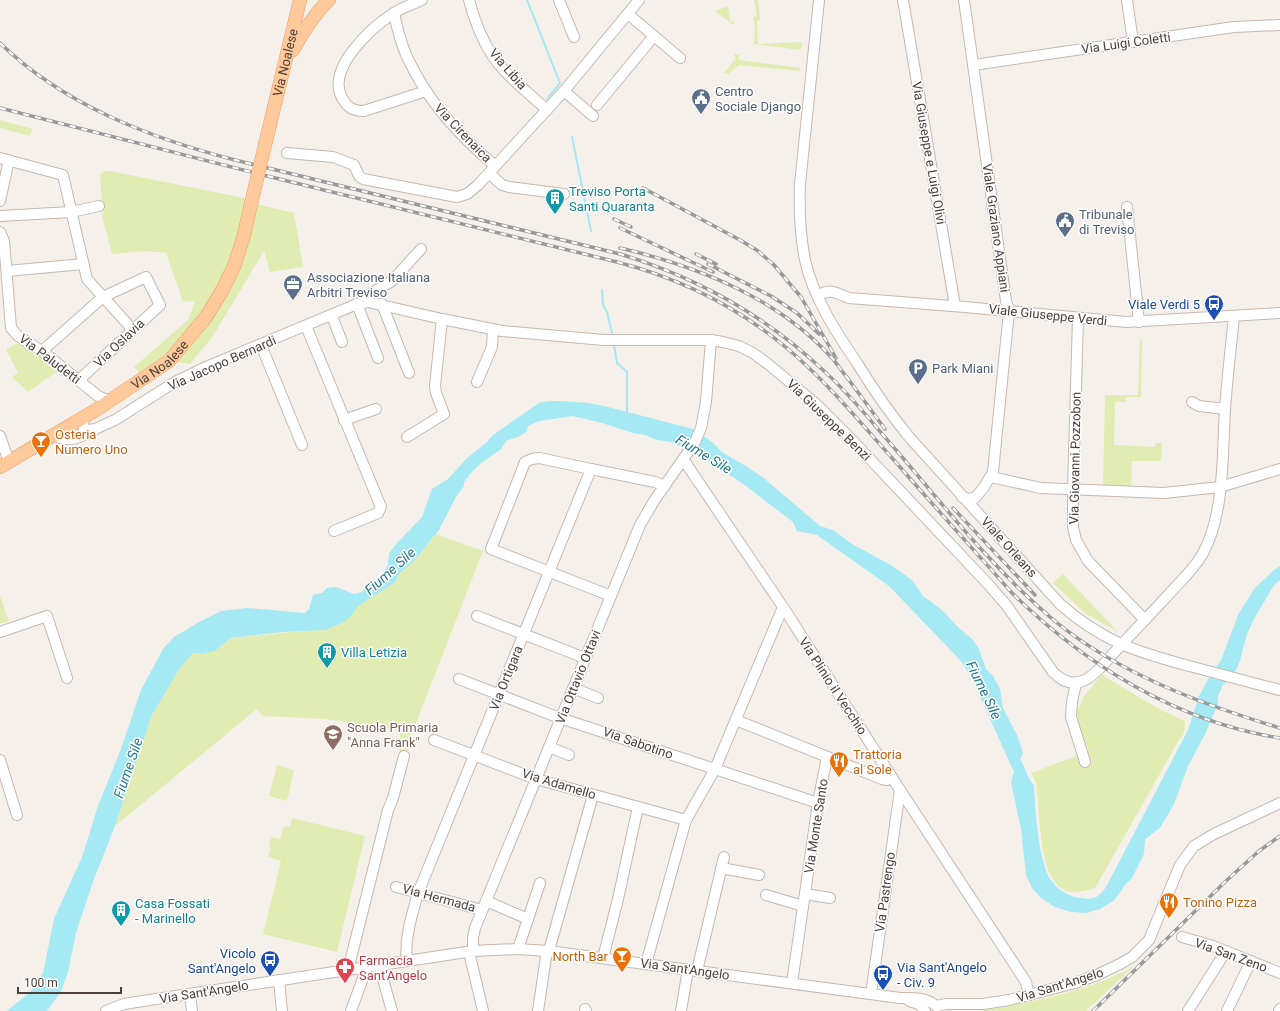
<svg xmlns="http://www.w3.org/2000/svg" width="1280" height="1011" viewBox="0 0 1280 1011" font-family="Roboto,sans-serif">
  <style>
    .green { fill: #e1ecb2 }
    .water { fill: #a5e9f5 }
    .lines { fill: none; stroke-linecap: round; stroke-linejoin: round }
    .stream { stroke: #a5e9f5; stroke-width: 2 }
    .minor-casing { stroke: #c6b8af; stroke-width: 12 }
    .major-casing { stroke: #eb9f64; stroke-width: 14 }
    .minor { stroke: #fff; stroke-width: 10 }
    .major { stroke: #ffc99b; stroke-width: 13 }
    .rail-casing { stroke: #999; stroke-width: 3.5 }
    .rail { stroke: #fff; stroke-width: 2; stroke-dasharray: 6; stroke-linecap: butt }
    .major-bridge-casing { stroke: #eb9f64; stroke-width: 14; stroke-linecap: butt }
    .major-bridge { stroke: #ffc99b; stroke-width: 13 }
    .labels { text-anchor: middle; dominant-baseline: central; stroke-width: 3; stroke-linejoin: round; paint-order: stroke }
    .street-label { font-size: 13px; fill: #4b3f38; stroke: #fff }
    .service-label { font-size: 13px; fill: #4e5e75; stroke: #fff; text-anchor: start }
    .culture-label { font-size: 13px; fill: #0d838f; stroke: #fff; text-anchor: start }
    .transit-label { font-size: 13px; fill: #164399; stroke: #fff; text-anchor: end }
    .food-label { font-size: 13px; fill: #c56008; stroke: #fff; text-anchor: start }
    .education-label { font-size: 13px; fill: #785e54; stroke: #fff; text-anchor: start }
    .health-label { font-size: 13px; fill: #be3a42; stroke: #fff; text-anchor: start }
    .water-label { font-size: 14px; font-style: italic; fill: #227a8b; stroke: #fff }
  </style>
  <rect width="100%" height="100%" fill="#f6f0eb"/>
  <!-- green -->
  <g class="green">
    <polygon points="754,0 758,0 760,20 757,20 758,44 802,42 801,50 754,44 755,27 753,17 757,16"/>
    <polygon points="728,6 730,22 735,21 734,24 732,24 715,11"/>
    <polygon points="733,54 739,55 739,60 800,68 800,71 739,65 728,74 724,73 736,58"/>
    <polygon points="0,120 33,129 30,136 0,128"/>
    <polygon points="104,171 110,171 249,199 228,269 210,304 171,351 140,373 134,367 188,320 195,301 183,302 166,253 147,251 112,254 103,220 100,175"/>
    <polygon points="256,204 294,213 303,267 270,272 264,251 213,336 190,364 171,361 199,334"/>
    <polygon points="1140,339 1142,339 1141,397 1126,397 1126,402 1115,402 1114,445 1155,447 1155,443 1162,443 1161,461 1132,461 1131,488 1103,487 1105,395 1138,395"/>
    <polygon points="20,342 59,370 28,392 12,377 18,373 6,349"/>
    <polygon points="436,534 483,551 411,736 406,757 400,755 400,733 393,729 326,719 262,716 257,709 115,826 152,715 180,668 193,653 201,654 215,651 231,638 303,631 352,615 358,606 394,583 400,573 414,561"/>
    <polygon points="1063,574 1118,632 1086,614 1053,583"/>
    <polygon points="0,596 9,621 0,624"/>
    <path d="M1102 675 1159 709 1185 721C1185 727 1185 736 1179 740L1095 888C1087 891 1072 894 1064 890 1037 876 1041 811 1036 784 1035 780 1033 776 1031 773L1089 751 1078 724 1077 708H1079L1084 696Z"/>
    <polygon points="277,765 294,770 287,801 269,796"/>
    <polygon points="292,818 365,836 337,952 263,934 281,861 268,857 271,848 269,847 271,837 280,839 284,826 290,827"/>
    <path d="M1134 966 1086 1011H973C1000 1009 1025 1003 1051 997 1080 989 1108 981 1134 966Z"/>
  </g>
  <!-- water -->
  <path class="water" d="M549 401H561L589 403 608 407 693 429 712 442 722 452 749 468 765 479 820 526 833 530 852 544 891 565 912 580 923 596 942 610 958 627 974 641 979 649 986 669 993 676 1000 689 1003 708 1018 737 1023 754 1020 759C1026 768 1027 778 1034 785 1035 810 1038 855 1049 877 1055 888 1068 897 1081 898 1095 900 1098 898 1106 887L1188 730 1199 696 1207 681 1221 660 1239 613 1255 588 1274 570 1280 566V580L1274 585 1254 619 1247 634 1240 661 1236 670 1223 685 1218 696V704L1205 734 1188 766 1174 804 1160 828 1152 834 1145 839 1144 854 1132 878 1124 886 1120 893 1113 901 1100 909 1086 913 1071 912 1055 907 1041 898 1032 888 1026 875 1021 829 1011 782 1014 772 972 679 960 660 889 586 817 535 797 531 793 522 742 483 702 457 671 442 657 440 645 435 633 433 602 423 573 416 539 421 528 426 527 431 520 436 506 441 501 449 480 464 471 473 464 482V486L456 497 439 530 414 561 400 573 394 583 358 606 352 615 344 622 325 630 283 632 231 638 215 651 201 654 193 653 180 668 152 715 115 826 94 879 76 933 68 972 60 993 47 1011H7L30 992 43 973 54 919 82 857 98 806 121 749 141 690 163 649 174 637 199 622 221 611 247 608 305 613 309 609 313 595 322 593 327 588 336 587 354 594 362 592 382 574 388 565 389 553 398 542 422 517 432 489 448 479 466 459 486 443 493 435 539 403Z"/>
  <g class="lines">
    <!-- stream -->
    <g class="stream">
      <polyline points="527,0 560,83 547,99"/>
      <polyline points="572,137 591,231"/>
      <polyline points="602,290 603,305 607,312 613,337"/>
      <polyline points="614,345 617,363 627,372 627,414"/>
    </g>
    <defs>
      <g id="minor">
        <path d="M422 0C413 4 403 7 394 13 372 27 326 68 342 98 348 108 353 111 364 111L426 91"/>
        <path d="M469 0C474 19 481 38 492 55 504 74 530 94 547 110"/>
        <polyline points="559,0 574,37"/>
        <path d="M819 0 800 184C799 209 800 235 805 260 813 297 836 332 857 363 873 389 890 414 910 438L1060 604C1078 620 1099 634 1121 644 1142 653 1164 659 1185 665 1217 673 1248 682 1280 690"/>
        <polyline points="903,0 955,306"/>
        <polyline points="1127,0 1133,42"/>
        <path d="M394 13C397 28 401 43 407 57 428 102 458 134 495 166"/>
        <polyline points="628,14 680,58"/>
        <polyline points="973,65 1234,27 1280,25"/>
        <polyline points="564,91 593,116"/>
        <polyline points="597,105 654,36"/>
        <polyline points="287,153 333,157 354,165 359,176 363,179 457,197 467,194 478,185 564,91 639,0"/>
        <polyline points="0,158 63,175 87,279 133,330"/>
        <polyline points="489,173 502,185 509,187 564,194"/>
        <polyline points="0,201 9,160"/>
        <polyline points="1127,207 1139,322"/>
        <polyline points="0,216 71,212 99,206"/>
        <polyline points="0,232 4,241 11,328 18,336 42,351 98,396 105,399 113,399"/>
        <polyline points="7,271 83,264"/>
        <path d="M819 296C828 287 839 294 849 298L965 307 1126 322 1280 313"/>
        <polyline points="368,302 370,294 392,281 421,249"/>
        <polyline points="357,304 378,358"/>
        <polyline points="382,304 409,373"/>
        <polyline points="332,316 342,342"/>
        <polyline points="1078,318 1073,488 1073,527 1076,540 1088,561 1145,620"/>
        <polyline points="306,326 381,507 378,513 334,531"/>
        <polyline points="261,345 302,445"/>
        <polyline points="42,351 103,297 146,277 160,305 79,380"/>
        <polyline points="477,382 492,347 493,329"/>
        <polyline points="1192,402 1199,406 1225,409"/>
        <path d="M84 417 83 425 84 429 88 430 95 429 115 420 175 382 206 367 357 304 368 302 442 319 502 331 604 340H711L723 342 739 346 753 353 768 364 815 403 853 441 988 584 1007 606 1053 672C1076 696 1095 675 1111 656 1130 635 1150 615 1169 594 1181 581 1193 570 1202 555 1225 515 1222 455 1225 410 1227 379 1231 347 1234 316"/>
        <polyline points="344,420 376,409"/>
        <path d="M54 435C68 444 81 437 94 430"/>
        <polyline points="0,436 9,462"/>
        <polyline points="407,437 444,414 436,393 435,386 442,319"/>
        <polyline points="683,459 783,607 900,790 1026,982 1029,995"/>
        <polyline points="591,469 539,458 532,459 525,462 491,549 611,596"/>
        <polyline points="991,477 1041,488 1164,493 1220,487 1280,469"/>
        <polyline points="962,497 968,499 975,498 984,487 993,472 1009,311 1006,301 964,0"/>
        <polyline points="477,616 585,658"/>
        <polyline points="0,632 47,616 67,678"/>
        <polyline points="459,679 557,717 818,803"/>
        <polyline points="1076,683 1072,702 1071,717 1085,762"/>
        <polyline points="573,688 598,698"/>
        <polyline points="736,720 882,779 887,780 892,777"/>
        <polyline points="434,740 536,779 686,820"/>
        <polyline points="549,747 569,755"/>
        <polyline points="0,760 17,815"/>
        <polyline points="721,868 759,875"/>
        <polyline points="396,887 482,910"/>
        <polyline points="805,894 830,898"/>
        <polyline points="766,895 803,906"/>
        <polyline points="486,901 528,919"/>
        <polyline points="1182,937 1213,946 1280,973"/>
        <polyline points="518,949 540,883"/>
        <polyline points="473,951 473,938 475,928 640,525 654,501 695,442 701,428 706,402 711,340"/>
        <polyline points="469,952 483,1011"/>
        <polyline points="603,958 618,899 638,807"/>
        <path d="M407 961C404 939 412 915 418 893L591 469 655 482 665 486"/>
        <polyline points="646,964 686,820 715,769 783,607"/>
        <polyline points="379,965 392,1011"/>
        <polyline points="348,970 388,810 393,798 404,756"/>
        <polyline points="697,971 724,857"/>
        <polyline points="279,980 282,1011"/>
        <polyline points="792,983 818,803 827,757"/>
        <polyline points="190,994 192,1011"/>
        <polyline points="871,994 900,790"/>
        <polyline points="909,1001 919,1004 925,1011"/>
        <polyline points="937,1006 946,1004 983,1004 1009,1000 1075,983 1097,975 1120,964 1132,957 1149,940 1180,865 1194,846 1214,834 1280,803"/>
        <polyline points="585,1009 586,1011"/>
        <path d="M106 1011 124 1004 143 1001 473 951 518 949 548 951 900 998C913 998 926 997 936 1006"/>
        <polyline points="351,1011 367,967"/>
        <polyline points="538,1011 546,957 550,947 593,795"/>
        <polyline points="681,1011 688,969"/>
        <polyline points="1188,1011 1226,951"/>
        <polyline points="1227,1011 1251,961"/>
        <polyline points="1279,1011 1280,1009"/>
      </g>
      <g id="major">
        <path d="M293 50C303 32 314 14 329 0"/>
        <path id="s1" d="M264 149 300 0"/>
        <path id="s2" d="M0 467 96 410 169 361 206 317 223 289 235 264 244 235 251 204"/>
      </g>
    </defs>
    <!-- minor casing -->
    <use href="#minor" class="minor-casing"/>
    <!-- major casing -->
    <use href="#major" class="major-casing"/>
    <!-- minor -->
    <use href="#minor" class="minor"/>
    <!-- major -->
    <use href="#major" class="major"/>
    <defs>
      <g id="rail">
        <path d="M0 43C64 105 150 138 235 160L620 254C696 277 766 316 824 371 851 395 873 424 897 451 947 510 996 572 1056 622 1120 674 1201 704 1280 728"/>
        <path d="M0 108 259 174 617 262C690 281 755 316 809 368 839 396 865 428 893 459 932 504 972 548 1012 593 1085 665 1178 722 1280 738"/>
        <polyline points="643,188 740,240 758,251 774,265 801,297 836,358"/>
        <polyline points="614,219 631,227"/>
        <polyline points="620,228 713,272"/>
        <path d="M620 248C697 266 778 298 832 358 838 365 843 373 849 380"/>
        <polyline points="696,254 716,264"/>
        <polyline points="708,264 771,296 797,313 819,334"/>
        <polyline points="846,376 885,429"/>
        <polyline points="953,508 1035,595"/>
        <polyline points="1093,1011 1226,881 1259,851 1280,836"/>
      </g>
    </defs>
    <!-- rail casing -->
    <use href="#rail" class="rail-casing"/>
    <!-- rail -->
    <use href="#rail" class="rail"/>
    <defs>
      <polyline id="major-bridge" points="251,204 264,149"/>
    </defs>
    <!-- major-bridge casing -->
    <use href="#major-bridge" class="major-bridge-casing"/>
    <!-- major-bridge -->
    <use href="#major-bridge" class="major-bridge"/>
  </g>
  <!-- icons -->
  <defs>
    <symbol id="civic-pin" viewBox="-11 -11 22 30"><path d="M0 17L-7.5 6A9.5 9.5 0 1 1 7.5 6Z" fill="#5c6f8a" stroke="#fff"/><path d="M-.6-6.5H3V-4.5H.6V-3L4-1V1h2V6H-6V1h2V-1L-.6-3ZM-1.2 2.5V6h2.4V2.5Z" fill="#fff"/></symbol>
    <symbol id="building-pin" viewBox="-11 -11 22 30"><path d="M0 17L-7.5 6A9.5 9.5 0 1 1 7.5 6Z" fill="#0f9aa8" stroke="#fff"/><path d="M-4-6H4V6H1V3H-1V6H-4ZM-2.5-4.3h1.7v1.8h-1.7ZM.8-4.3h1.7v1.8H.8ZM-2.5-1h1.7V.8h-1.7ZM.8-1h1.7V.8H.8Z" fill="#fff"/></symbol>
    <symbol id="office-pin" viewBox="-11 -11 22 30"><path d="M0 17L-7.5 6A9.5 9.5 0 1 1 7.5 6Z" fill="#5c6f8a" stroke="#fff"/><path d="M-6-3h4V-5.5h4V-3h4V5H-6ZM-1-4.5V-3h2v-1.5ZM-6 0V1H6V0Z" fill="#fff"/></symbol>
    <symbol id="bus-pin" viewBox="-11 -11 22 30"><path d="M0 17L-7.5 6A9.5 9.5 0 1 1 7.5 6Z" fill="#1a4fb4" stroke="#fff"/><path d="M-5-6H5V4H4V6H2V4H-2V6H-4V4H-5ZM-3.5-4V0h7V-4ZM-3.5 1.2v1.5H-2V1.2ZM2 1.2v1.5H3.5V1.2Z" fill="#fff"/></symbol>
    <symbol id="parking-pin" viewBox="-11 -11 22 30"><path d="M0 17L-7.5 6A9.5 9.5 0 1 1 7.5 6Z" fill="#5c6f8a" stroke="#fff"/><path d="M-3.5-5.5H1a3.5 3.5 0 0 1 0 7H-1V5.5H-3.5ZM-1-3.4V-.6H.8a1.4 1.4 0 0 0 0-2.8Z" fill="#fff"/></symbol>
    <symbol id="bar-pin" viewBox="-11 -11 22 30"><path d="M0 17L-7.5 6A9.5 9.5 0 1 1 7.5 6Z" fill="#e8710a" stroke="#fff"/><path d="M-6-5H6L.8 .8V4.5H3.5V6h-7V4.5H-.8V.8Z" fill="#fff"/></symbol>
    <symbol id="school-pin" viewBox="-11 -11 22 30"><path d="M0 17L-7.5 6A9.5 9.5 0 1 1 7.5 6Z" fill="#8d6e63" stroke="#fff"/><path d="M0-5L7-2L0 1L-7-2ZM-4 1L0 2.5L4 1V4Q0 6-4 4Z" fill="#fff"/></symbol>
    <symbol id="restaurant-pin" viewBox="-11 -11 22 30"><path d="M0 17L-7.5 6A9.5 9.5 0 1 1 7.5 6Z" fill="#e8710a" stroke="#fff"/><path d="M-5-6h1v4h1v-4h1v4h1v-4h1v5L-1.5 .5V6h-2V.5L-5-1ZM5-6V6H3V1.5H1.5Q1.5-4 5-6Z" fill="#fff"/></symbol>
    <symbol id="pharmacy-pin" viewBox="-11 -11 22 30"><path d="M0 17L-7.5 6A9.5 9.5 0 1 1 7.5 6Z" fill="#e0444e" stroke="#fff"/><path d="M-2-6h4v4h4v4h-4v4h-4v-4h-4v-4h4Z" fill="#fff"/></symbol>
  </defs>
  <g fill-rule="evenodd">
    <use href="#civic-pin" x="690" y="87" width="22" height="30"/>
    <use href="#building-pin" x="544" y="187" width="22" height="30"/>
    <use href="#civic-pin" x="1054" y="210" width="22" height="30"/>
    <use href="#office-pin" x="282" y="273" width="22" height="30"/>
    <use href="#bus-pin" x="1203" y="293" width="22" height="30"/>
    <use href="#parking-pin" x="907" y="357" width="22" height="30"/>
    <use href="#bar-pin" x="30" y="430" width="22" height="30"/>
    <use href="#building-pin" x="316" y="641" width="22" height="30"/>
    <use href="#school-pin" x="322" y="723" width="22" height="30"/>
    <use href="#restaurant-pin" x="828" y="750" width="22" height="30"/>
    <use href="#restaurant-pin" x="1158" y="891" width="22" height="30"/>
    <use href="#building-pin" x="110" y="899" width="22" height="30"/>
    <use href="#bar-pin" x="611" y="945" width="22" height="30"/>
    <use href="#bus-pin" x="259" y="949" width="22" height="30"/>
    <use href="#pharmacy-pin" x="334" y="956" width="22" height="30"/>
    <use href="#bus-pin" x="872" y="963" width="22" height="30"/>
  </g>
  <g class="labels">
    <!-- street labels -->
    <g class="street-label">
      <text transform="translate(1126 43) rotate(-8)">Via Luigi Coletti</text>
      <text stroke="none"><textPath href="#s1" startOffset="89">Via Noalese</textPath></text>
      <text transform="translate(508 69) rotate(49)">Via Libia</text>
      <text transform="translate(463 133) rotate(46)">Via Cirenaica</text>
      <text transform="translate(929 153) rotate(80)">Via Giuseppe e Luigi Olivi</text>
      <text transform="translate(996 228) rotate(82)">Viale Graziano Appiani</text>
      <text transform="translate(1048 315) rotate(6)">Viale Giuseppe Verdi</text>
      <text transform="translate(119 343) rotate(-43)">Via Oslavia</text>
      <text transform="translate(50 359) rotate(37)">Via Paludetti</text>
      <text stroke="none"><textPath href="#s2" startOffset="190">Via Noalese</textPath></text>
      <text transform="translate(222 363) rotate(-24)">Via Jacopo Bernardi</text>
      <text transform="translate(829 420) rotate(44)">Via Giuseppe Benzi</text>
      <text transform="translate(1075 458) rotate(-89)">Via Giovanni Pozzobon</text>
      <text transform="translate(1009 547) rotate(48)">Viale Orleans</text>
      <text transform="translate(578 677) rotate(-68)">Via Ottavio Ottavi</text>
      <text transform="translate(506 678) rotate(-68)">Via Ortigara</text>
      <text transform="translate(833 686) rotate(57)">Via Plinio il Vecchio</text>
      <text transform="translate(638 743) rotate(19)">Via Sabotino</text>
      <text transform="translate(559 784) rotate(17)">Via Adamello</text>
      <text transform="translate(816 826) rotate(-81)">Via Monte Santo</text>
      <text transform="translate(885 892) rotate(-82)">Via Pastrengo</text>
      <text transform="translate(439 898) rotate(15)">Via Hermada</text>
      <text transform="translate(1231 955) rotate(20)">Via San Zeno</text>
      <text transform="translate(685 969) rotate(8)">Via Sant'Angelo</text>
      <text transform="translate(1060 985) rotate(-17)">Via Sant'Angelo</text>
      <text transform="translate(204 992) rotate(-9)">Via Sant'Angelo</text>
    </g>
    <!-- service labels -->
    <g class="service-label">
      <text x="715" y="91">Centro<tspan x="715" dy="15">Sociale Django</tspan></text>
      <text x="1079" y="214">Tribunale<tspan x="1079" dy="15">di Treviso</tspan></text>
      <text x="307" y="277">Associazione Italiana<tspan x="307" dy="15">Arbitri Treviso</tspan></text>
      <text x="932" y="368">Park Miani</text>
    </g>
    <!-- culture labels -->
    <g class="culture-label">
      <text x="569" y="191">Treviso Porta<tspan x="569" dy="15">Santi Quaranta</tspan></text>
      <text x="341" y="652">Villa Letizia</text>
      <text x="135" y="903">Casa Fossati<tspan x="135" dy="15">- Marinello</tspan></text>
    </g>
    <!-- transit labels -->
    <g class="transit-label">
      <text x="1200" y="304">Viale Verdi 5</text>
      <text x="256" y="953">Vicolo<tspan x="256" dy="15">Sant'Angelo</tspan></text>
      <text x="897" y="967" text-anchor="start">Via Sant'Angelo<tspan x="897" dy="15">- Civ. 9</tspan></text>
    </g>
    <!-- food labels -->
    <g class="food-label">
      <text x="55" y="434">Osteria<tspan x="55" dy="15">Numero Uno</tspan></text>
      <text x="853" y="754">Trattoria<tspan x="853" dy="15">al Sole</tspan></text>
      <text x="1183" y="902">Tonino Pizza</text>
      <text x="608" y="956" text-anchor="end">North Bar</text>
    </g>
    <!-- education labels -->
    <g class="education-label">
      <text x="347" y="727">Scuola Primaria<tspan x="347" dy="15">"Anna Frank"</tspan></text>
    </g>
    <!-- health labels -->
    <g class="health-label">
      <text x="359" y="960">Farmacia<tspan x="359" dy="15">Sant'Angelo</tspan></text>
    </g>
    <!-- water labels -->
    <g class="water-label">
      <text transform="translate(704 454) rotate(31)">Fiume Sile</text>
      <text transform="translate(390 571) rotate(-42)">Fiume Sile</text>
      <text transform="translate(984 690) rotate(64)">Fiume Sile</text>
      <text transform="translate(128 768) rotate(-71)">Fiume Sile</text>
    </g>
  </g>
  <!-- scale -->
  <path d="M18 987v6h103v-6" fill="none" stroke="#4b3f38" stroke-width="2"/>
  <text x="24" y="987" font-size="12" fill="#4b3f38" stroke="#ffffff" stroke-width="3" paint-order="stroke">100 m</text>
</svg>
